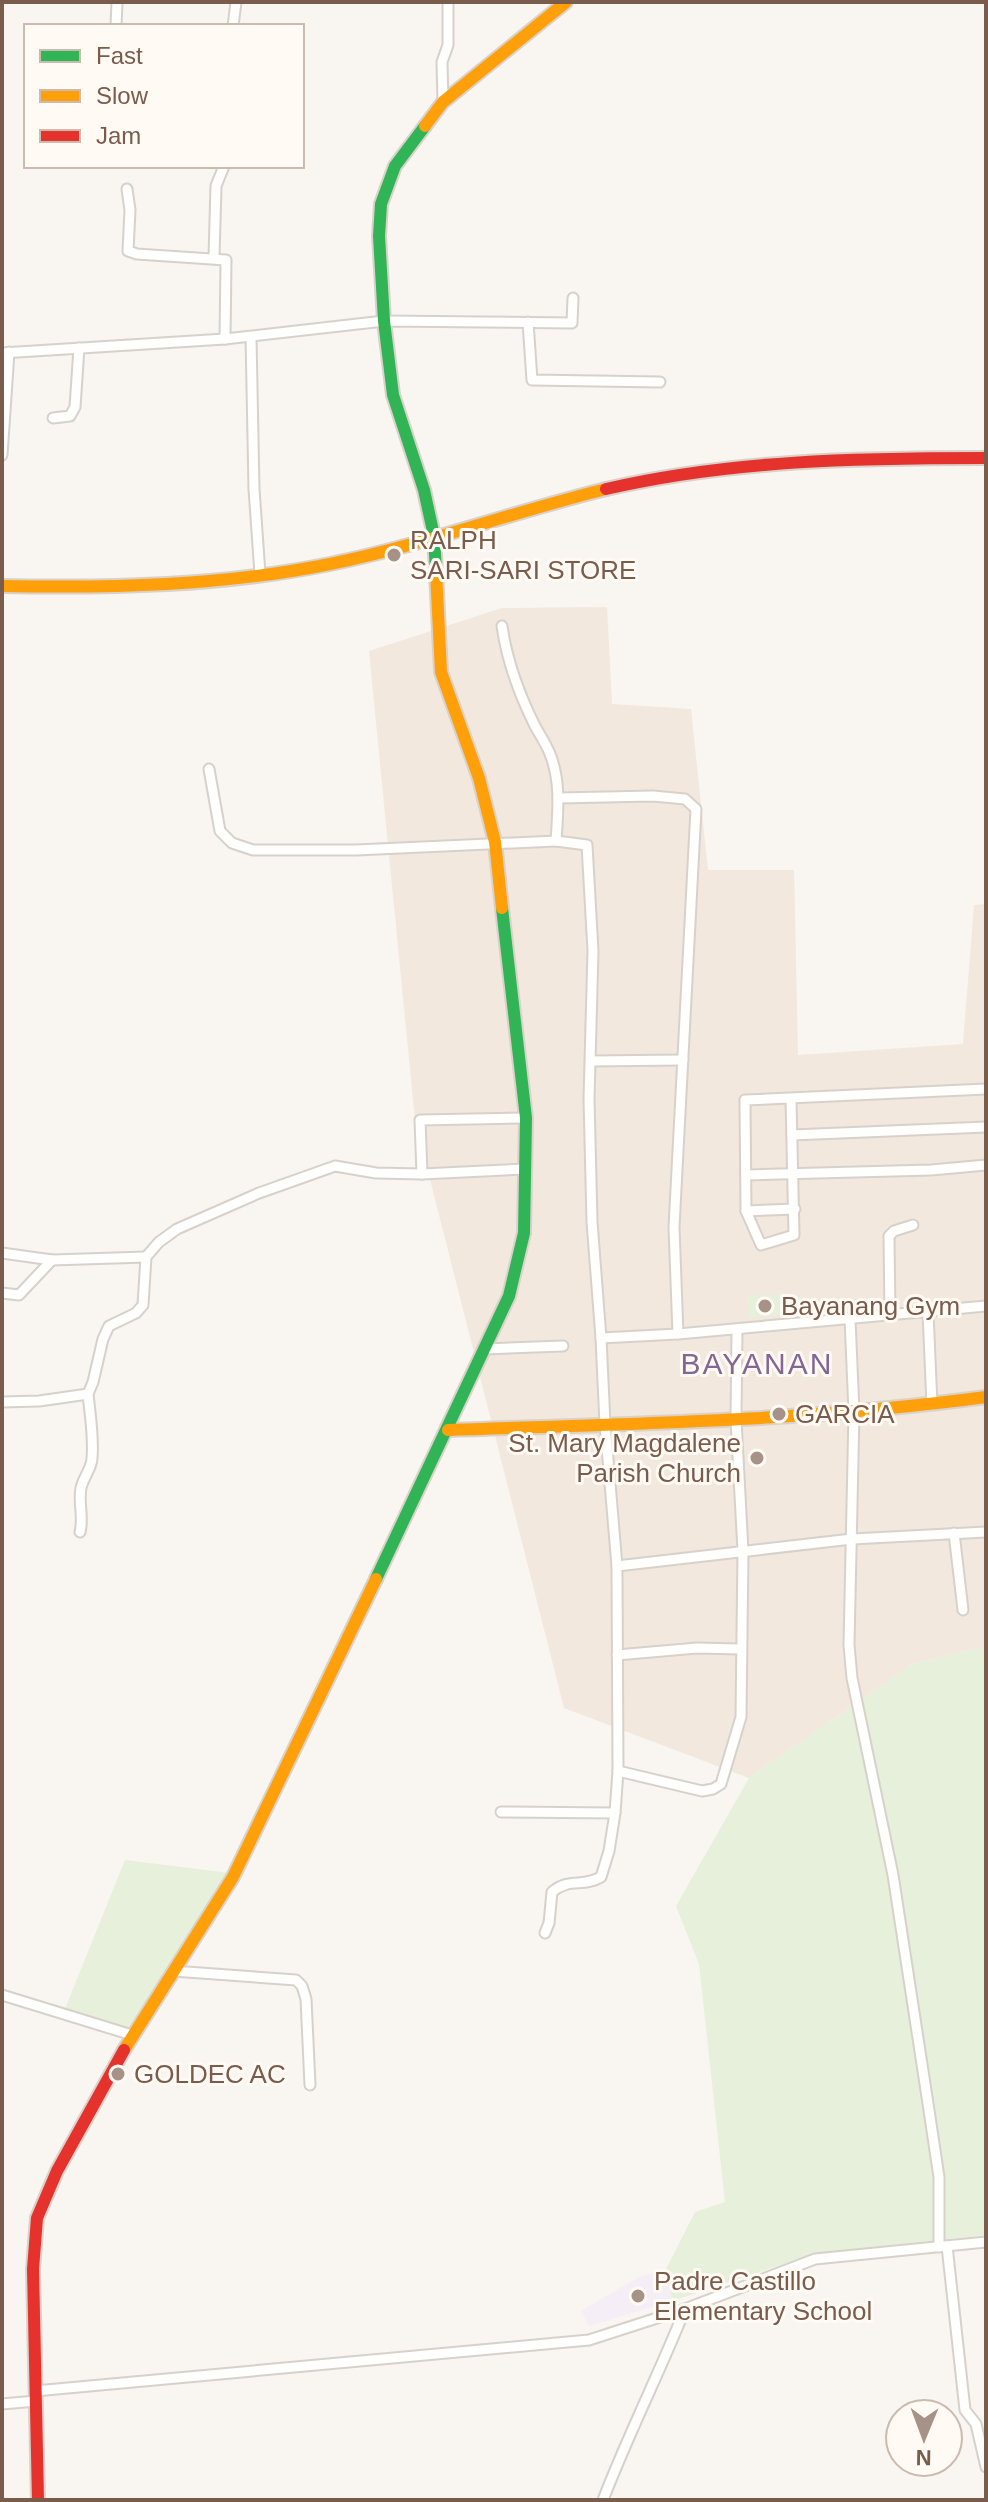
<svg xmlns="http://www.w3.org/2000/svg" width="988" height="2502" viewBox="0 0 988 2502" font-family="Helvetica,sans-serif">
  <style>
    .residential { fill: #f2e8de }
    .education { fill: #f6eef6 }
    .green { fill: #e7f0db }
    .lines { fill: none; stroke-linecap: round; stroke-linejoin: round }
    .street-casing { stroke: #d7d1cb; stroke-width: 13 }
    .fast-casing { stroke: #d9d2cb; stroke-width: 16 }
    .slow-casing { stroke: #d9d2cb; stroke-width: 16 }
    .jam-casing { stroke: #d9d2cb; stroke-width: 16 }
    .street { stroke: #fefefd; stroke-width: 9 }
    .fast { stroke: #30b455; stroke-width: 12 }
    .slow { stroke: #ff9f0a; stroke-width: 12 }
    .jam { stroke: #e5322d; stroke-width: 12 }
    .poi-dot { fill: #a69286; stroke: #fffaf3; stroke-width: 3 }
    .labels { text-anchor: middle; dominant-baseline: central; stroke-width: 6; stroke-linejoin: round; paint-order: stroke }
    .poi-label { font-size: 26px; fill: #7a5c4d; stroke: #fffaf3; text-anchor: start }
    .quarter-label { font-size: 30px; letter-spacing: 2px; fill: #846695; stroke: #fffaf3 }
  </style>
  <rect width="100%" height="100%" fill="#f9f5f0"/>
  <!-- residential -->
  <polygon class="residential" points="607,607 612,704 691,709 708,870 794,870 798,1055 963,1044 974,905 986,904 986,1647 912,1664 749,1778 564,1708 415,1120 369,651 502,608"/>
  <!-- education -->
  <polygon class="education" points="666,2269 672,2301 589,2326 581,2311 639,2277"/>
  <!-- green -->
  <g class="green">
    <polygon points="781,1294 782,1315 748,1317 747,1296"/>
    <polygon points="986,1647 986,2235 817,2253 672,2301 666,2269 695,2212 725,2202 699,1964 676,1906 749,1778 912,1664"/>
    <polygon points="125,1860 230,1873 128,2028 65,2009"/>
  </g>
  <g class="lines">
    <defs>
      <g id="street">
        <polyline points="116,26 117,2"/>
        <polyline points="233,26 236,2"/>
        <polyline points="443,102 442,62 448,45 448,2"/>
        <polyline points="127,189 130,210 128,251 137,254 226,260 225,339"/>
        <polyline points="214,257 216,186 224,166"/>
        <polyline points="528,322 532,380 660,382"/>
        <polyline points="251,337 254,489 260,574"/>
        <polyline points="2,353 225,339 384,321 572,323 573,298"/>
        <polyline points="53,418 70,416 75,407 79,348"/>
        <polyline points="2,455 9,352"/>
        <path d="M502 626C507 662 519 694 535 726 540 735 546 744 550 754 561 781 558 812 556 841L587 845 593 951 589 1099 592 1222 601 1338 605 1424 617 1566 618 1771 615 1813 609 1851 601 1877C582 1888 570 1877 552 1892L549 1923 545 1933"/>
        <polyline points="209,769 220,831 232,843 253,850 356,850 556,841"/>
        <polyline points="558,798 653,796 685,799 696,809 674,1227 678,1334"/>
        <polyline points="591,1061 683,1060"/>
        <polyline points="791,1099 794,1235 761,1245 746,1211 745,1100 986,1089"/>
        <polyline points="792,1135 986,1127"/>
        <polyline points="422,1174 420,1120 526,1118"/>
        <polyline points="746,1175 931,1170 986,1165"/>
        <polyline points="746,1211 795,1209"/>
        <polyline points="2,1253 52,1260 146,1257"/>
        <polyline points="2,1293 19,1295 52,1260"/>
        <polyline points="928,1312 932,1405"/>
        <polyline points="890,1315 889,1236 894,1231 913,1225"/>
        <polyline points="850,1319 854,1412 849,1645 852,1678 893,1875 927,2097 939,2177 939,2247"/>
        <polyline points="601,1338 678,1334 986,1306"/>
        <polyline points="485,1349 563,1346"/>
        <polyline points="2,1402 39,1401 88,1394 93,1382 103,1339 109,1326 136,1313 143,1305 146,1257 159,1242 177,1229 259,1193 335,1166 376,1173 422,1174 525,1169"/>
        <path d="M80 1532C84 1517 78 1503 81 1488 83 1478 92 1468 92 1458 94 1438 90 1414 88 1394"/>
        <polyline points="954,1533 963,1610"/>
        <polyline points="617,1566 852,1539 986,1532"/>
        <polyline points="617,1655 697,1648 740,1649"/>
        <polyline points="618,1771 702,1791 713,1789 721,1784 741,1717 743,1551 736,1420 737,1329"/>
        <polyline points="501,1812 615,1813"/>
        <polyline points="173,1971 296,1980 302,1986 306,1999 310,2085"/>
        <polyline points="2,1995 132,2035"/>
        <polyline points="947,2246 965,2410 976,2424 986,2467"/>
        <polyline points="35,2391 589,2340 685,2309 815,2259 986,2242"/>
        <polyline points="2,2404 36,2401"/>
        <path d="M603 2500C628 2435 659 2374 685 2309"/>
      </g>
      <g id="fast">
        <polyline points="425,126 395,166 381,204 379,236 384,321 393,395 424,490 434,536 436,572"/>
        <polyline points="376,1579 509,1296 524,1233 526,1118 502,908"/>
      </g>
      <g id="slow">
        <polyline points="425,126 443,102 566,2"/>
        <polyline points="436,572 441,672 479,778 495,842 502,908"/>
        <path d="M2 586C112 588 222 586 330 564 423 545 513 512 606 489"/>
        <path d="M448 1430C628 1424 807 1421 986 1397"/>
        <polyline points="124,2050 233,1877 376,1579"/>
      </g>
      <g id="jam">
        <path d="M606 489C731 460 858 458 986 458"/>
        <polyline points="38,2500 33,2269 37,2218 57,2171 124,2050"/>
      </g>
    </defs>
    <!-- street casing -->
    <use href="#street" class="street-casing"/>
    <!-- fast casing -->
    <use href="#fast" class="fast-casing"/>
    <!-- slow casing -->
    <use href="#slow" class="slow-casing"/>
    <!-- jam casing -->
    <use href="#jam" class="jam-casing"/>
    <!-- street -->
    <use href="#street" class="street"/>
    <!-- fast -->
    <use href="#fast" class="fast"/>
    <!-- slow -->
    <use href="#slow" class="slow"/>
    <!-- jam -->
    <use href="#jam" class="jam"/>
  </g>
  <!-- markers -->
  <g class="poi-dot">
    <circle cx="394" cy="555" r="8"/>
    <circle cx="765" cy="1306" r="8"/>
    <circle cx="779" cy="1414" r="8"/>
    <circle cx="757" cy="1458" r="8"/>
    <circle cx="118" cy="2074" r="8"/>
    <circle cx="638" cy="2296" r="8"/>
  </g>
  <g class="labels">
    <!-- poi labels -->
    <g class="poi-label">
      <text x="410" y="540">RALPH<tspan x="410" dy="30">SARI-SARI STORE</tspan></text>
      <text x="781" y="1306">Bayanang Gym</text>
      <text x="795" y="1414">GARCIA</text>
      <text x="741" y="1443" text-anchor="end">St. Mary Magdalene<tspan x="741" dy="30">Parish Church</tspan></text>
      <text x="134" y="2074">GOLDEC AC</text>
      <text x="654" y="2281">Padre Castillo<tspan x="654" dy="30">Elementary School</tspan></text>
    </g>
    <!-- quarter labels -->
    <g class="quarter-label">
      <text x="757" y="1363">BAYANAN</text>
    </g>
  </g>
  <!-- border -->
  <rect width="988" height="2502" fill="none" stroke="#7a5c4d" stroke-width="8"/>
  <!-- legend -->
  <rect x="24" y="24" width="280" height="144" fill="#fffaf3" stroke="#cabbb1" stroke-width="2"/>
  <rect x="40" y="50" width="40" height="12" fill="#30b455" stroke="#cabbb1" stroke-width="2"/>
  <text x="96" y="64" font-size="24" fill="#7a5c4d">Fast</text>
  <rect x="40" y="90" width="40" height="12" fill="#ff9f0a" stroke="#cabbb1" stroke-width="2"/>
  <text x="96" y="104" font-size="24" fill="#7a5c4d">Slow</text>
  <rect x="40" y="130" width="40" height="12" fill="#e5322d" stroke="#cabbb1" stroke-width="2"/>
  <text x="96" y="144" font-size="24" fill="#7a5c4d">Jam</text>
  <!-- north arrow -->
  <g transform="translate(924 2438) rotate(181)"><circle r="38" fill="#fffaf3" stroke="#cabbb1" stroke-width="2"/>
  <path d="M0-6L14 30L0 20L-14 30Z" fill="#a69286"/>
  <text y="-12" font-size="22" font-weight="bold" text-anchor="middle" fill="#7a5c4d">N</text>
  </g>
</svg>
